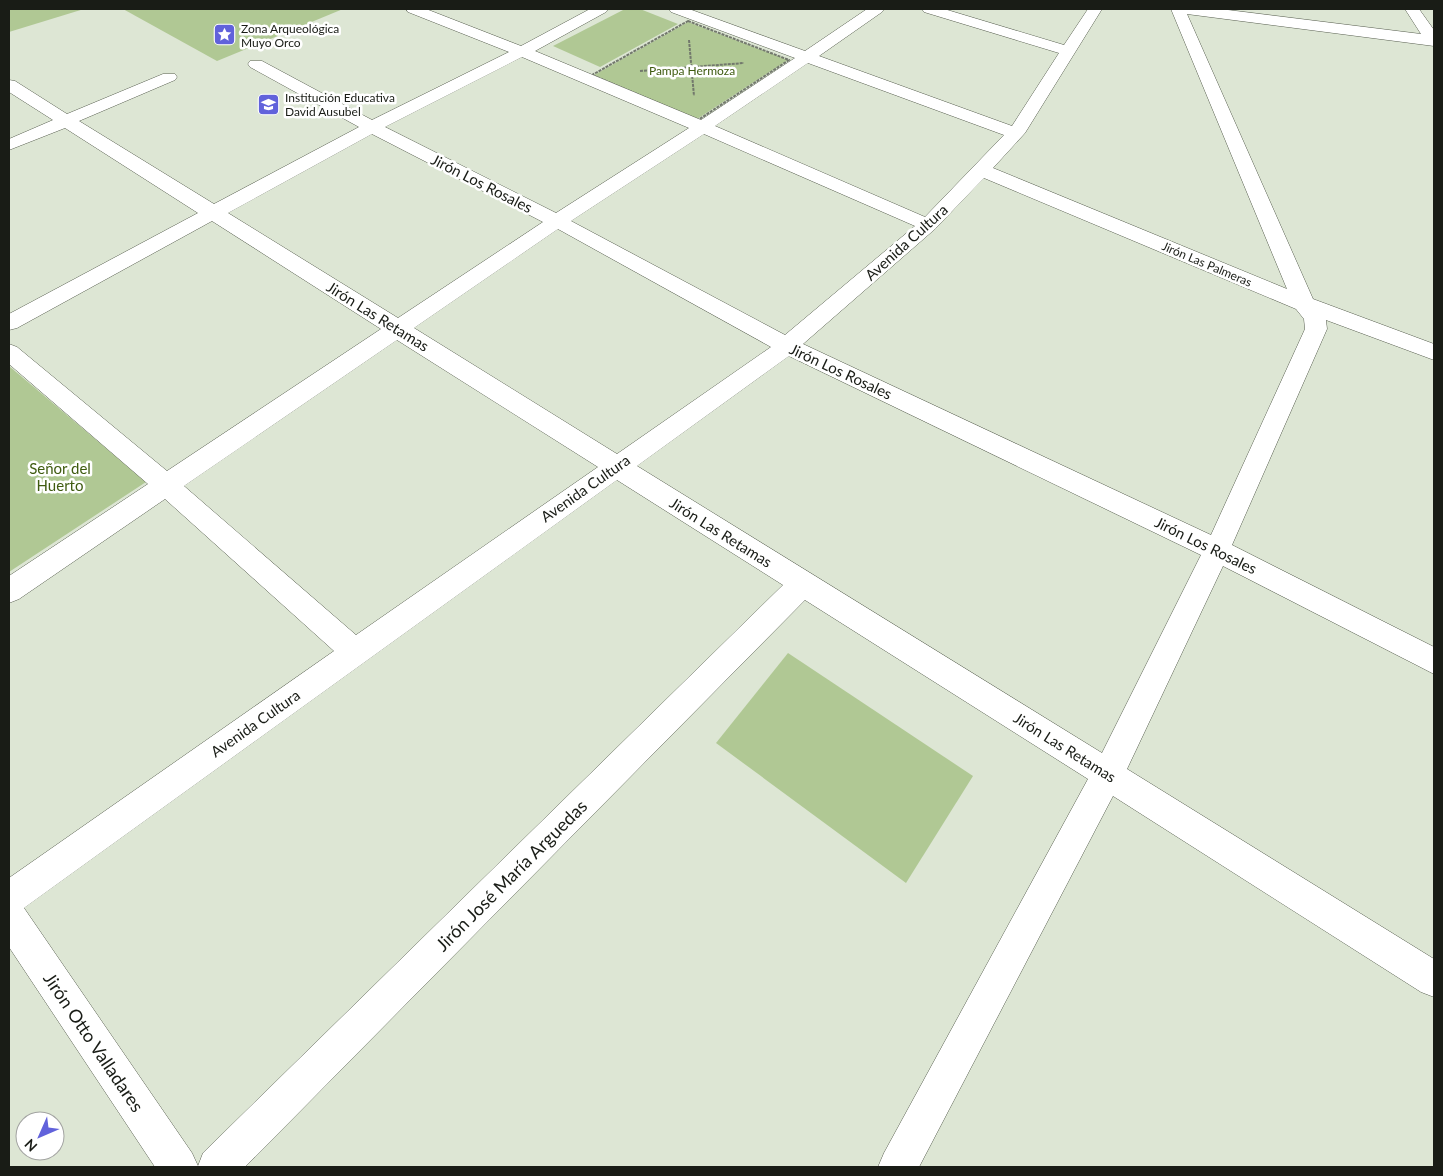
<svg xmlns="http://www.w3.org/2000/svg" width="1443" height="1176" viewBox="0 0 1443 1176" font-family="Lato,sans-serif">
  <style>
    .green { fill: #b0c894 }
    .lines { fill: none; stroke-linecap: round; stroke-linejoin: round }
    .minor-casing { stroke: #585f50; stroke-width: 1 }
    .path { stroke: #72786c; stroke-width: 2; stroke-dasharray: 3 1; stroke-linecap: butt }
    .minor { fill: #fff; fill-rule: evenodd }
    .labels { text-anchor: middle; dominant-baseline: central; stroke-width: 5; stroke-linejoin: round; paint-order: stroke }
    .far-poi-label { font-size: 12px; fill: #191c16; stroke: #fff; text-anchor: start }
    .far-park-label { font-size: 12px; fill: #3f5b10; stroke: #fff }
    .far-street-label { font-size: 12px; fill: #191c16; stroke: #fff }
    .street-label { font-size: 15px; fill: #191c16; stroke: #fff }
    .park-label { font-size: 15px; fill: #3f5b10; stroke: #fff }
    .near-street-label { font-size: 18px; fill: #191c16; stroke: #fff }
  </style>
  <rect width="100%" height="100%" fill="#dde6d4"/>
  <!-- green -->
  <g class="green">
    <polygon points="9,9 84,9 9,32"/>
    <polygon points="123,9 343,9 217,61"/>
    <polygon points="625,9 640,9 678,24 600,67 553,46"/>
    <polygon points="688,22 788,60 697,119 594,75"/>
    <polygon points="9,366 146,482 9,572"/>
    <polygon points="788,653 973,776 906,883 716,743"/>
  </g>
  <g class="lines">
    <defs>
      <path id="minor" d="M406 9H426L521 46 590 9H608L606 12 535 51 701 120 795 58 671 12 669 9H689L805 51 867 9H884L882 12 819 56 1012 126 1059 53 924 12 922 9H944L1064 45 1088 9H1102L1025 133 993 168 1287 289 1171 9H1220L1421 34 1405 9H1419L1434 30V46L1187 14 1313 299 1434 344V360L1326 320 1327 329 1232 545 1434 647V674L1223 566 1127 769 1434 959V997L1421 992 1113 796 919 1167H878L884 1153 1088 779 805 600 245 1167H155L9 947V878L334 651 165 499 19 599 9 603V576L148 484 9 364V344L17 347 167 471 381 329 212 221 17 328 9 330V314L198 213 65 128 9 150V139L53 120 9 92V80L15 81 67 114 163 74H175L177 77 175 80 79 121 214 204 359 127 250 67 248 64 250 61H262L372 120 509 52 408 12ZM522 57 689 128 556 213 385 127ZM808 63 1004 135 925 217 715 126ZM372 134 543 222 398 318 228 213ZM704 134 915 226 785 335 571 221ZM984 178 1296 309 1304 319 1305 329 1211 535 803 344 935 229ZM558 229 771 347 617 454 414 328ZM397 340 598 467 356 635 184 486ZM789 356 1201 555 1102 753 637 466ZM617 480 783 585 203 1153 198 1166 192 1153 24 908Z"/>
    </defs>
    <!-- minor casing -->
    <use href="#minor" class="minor-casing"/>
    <!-- path -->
    <g class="path">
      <polygon points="688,21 789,60 698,120 592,75"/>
      <polyline points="689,40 694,96"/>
      <polyline points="640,71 744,63"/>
    </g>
    <!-- minor -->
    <use href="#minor" class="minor"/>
  </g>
  <!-- icons -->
  <defs>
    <symbol id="sight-square" viewBox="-11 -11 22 22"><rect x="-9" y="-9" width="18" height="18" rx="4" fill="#6162db" stroke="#fff"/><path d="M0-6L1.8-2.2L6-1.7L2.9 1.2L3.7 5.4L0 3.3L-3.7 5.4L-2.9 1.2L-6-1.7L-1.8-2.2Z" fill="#fff"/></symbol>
    <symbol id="school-square" viewBox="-11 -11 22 22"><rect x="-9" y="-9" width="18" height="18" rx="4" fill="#6162db" stroke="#fff"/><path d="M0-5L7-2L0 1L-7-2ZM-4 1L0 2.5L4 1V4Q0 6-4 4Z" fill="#fff"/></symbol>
  </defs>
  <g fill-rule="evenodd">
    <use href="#sight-square" x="212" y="22" width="25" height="25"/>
    <use href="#school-square" x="256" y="92" width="25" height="25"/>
  </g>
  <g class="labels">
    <!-- far-poi labels -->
    <g class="far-poi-label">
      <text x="241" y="28">Zona Arqueológica<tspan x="241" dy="14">Muyo Orco</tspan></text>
      <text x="285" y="97">Institución Educativa<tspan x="285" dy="14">David Ausubel</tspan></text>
    </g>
    <!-- far-park labels -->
    <g class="far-park-label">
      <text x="692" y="70">Pampa Hermoza</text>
    </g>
    <!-- far-street labels -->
    <g class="far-street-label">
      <text transform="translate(1207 264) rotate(23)">Jirón Las Palmeras</text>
    </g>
    <!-- street labels -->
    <g class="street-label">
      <text transform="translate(482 183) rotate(27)">Jirón Los Rosales</text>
      <text transform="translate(906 242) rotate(-42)">Avenida Cultura</text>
      <text transform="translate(378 316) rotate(32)">Jirón Las Retamas</text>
      <text transform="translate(841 371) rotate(25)">Jirón Los Rosales</text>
      <text transform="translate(585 488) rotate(-35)">Avenida Cultura</text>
      <text transform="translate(721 532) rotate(32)">Jirón Las Retamas</text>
      <text transform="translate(1206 545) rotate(26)">Jirón Los Rosales</text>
      <text transform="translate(255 723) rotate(-35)">Avenida Cultura</text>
      <text transform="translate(1065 747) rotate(32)">Jirón Las Retamas</text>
    </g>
    <!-- park labels -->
    <g class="park-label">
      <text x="60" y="468">Señor del<tspan x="60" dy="17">Huerto</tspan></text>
    </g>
    <!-- near-street labels -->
    <g class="near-street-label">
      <text transform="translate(511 875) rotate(-45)">Jirón José María Arguedas</text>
      <text transform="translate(94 1042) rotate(56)">Jirón Otto Valladares</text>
    </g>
  </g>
  <!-- border -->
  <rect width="1443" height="1176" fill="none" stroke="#191c16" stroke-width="20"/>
  <!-- north arrow -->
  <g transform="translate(40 1136) rotate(225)"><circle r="24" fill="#ffffff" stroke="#a3a4a2"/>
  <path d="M0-4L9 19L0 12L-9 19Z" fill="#6162db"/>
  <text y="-8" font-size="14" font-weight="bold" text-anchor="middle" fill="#191c16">N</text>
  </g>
</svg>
